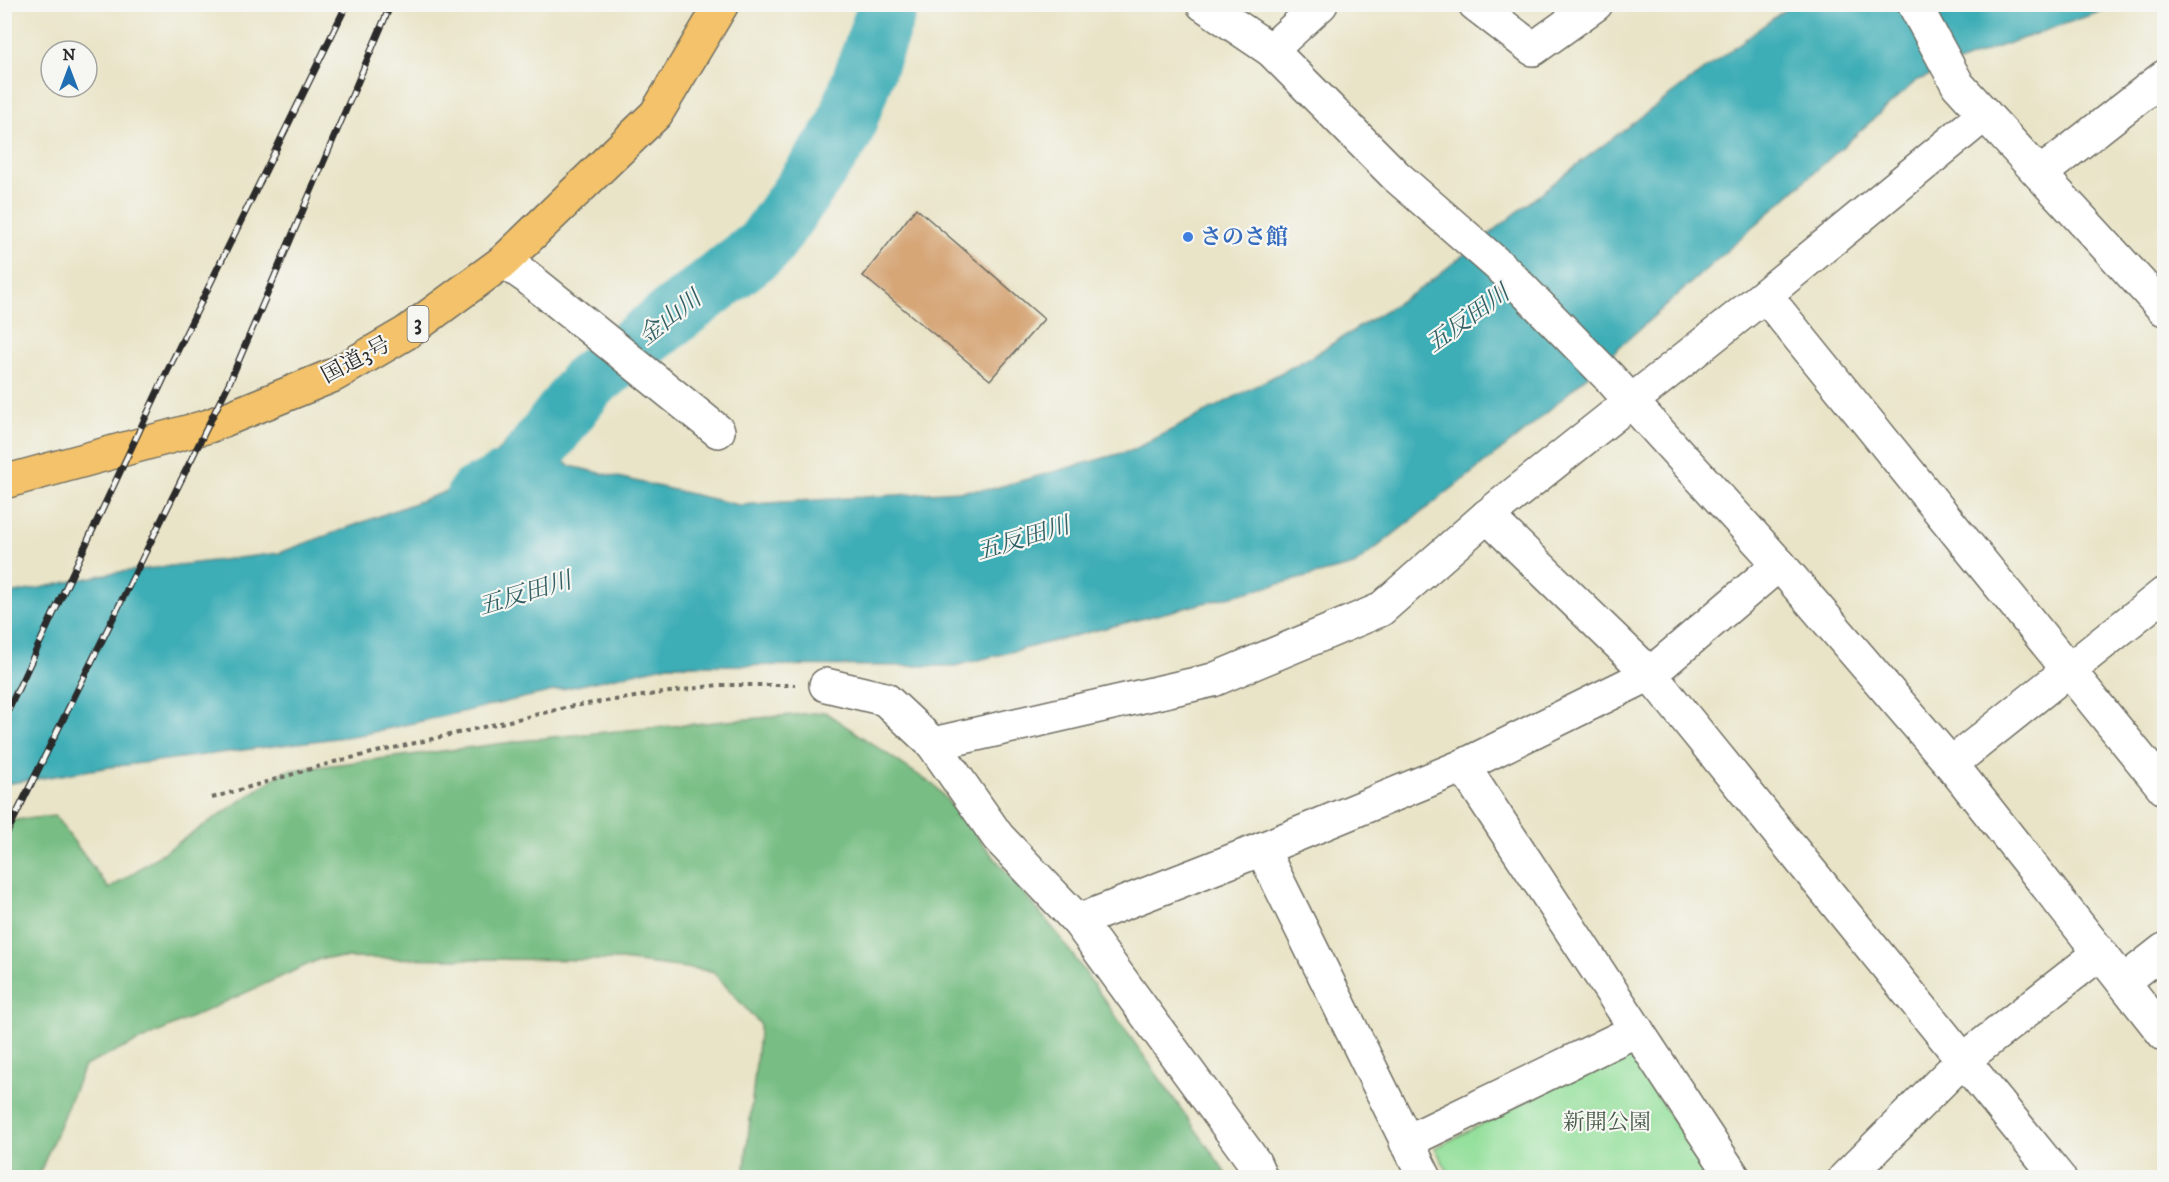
<svg xmlns="http://www.w3.org/2000/svg" width="2169" height="1182" viewBox="0 0 2169 1182" font-family="'IM FELL DW Pica','Noto Serif JP',serif">
  <style>
    .green { fill: #95e09c; stroke: #608664; stroke-width: 1.5 }
    .forest { fill: #78be84; stroke: #527458; stroke-width: 1.5 }
    .water { fill: #3cadb6; stroke: #346c70; stroke-width: 1.5 }
    .lines { fill: none; stroke-linecap: round; stroke-linejoin: round }
    .river { stroke: #3cadb6; stroke-width: 60 }
    .building { fill: #d6a677 }
    .minor-casing { stroke: #6e6c62; stroke-width: 36 }
    .highway-casing { stroke: #6e6c62; stroke-width: 36 }
    .path { stroke: #6e6c62; stroke-width: 4; stroke-dasharray: 4.5 4.5; stroke-linecap: butt }
    .minor { stroke: #fff; stroke-width: 33 }
    .highway { stroke: #f3c26a; stroke-width: 33 }
    .rail-casing { stroke: #2b2b2b; stroke-width: 7 }
    .rail { stroke: #f6f6f2; stroke-width: 4.5; stroke-dasharray: 14; stroke-linecap: butt }
    .shop-dot { fill: #3f7fe0; stroke: #f6f6f2; stroke-width: 2 }
    .labels { text-anchor: middle; dominant-baseline: central; stroke-width: 4.5; stroke-linejoin: round; paint-order: stroke }
    .shield { fill: #f6f6f2; stroke: #686867; stroke-width: 1.5 }
    .shield-label { font-size: 21px; font-weight: bold; fill: #2b2b2b }
    .shop-label { font-size: 22px; font-weight: bold; fill: #366cbe; stroke: #f6f6f2; text-anchor: start }
    .street-label { font-size: 22px; fill: #2b2b2b; stroke: #f6f6f2 }
    .park-label { font-size: 22px; fill: #465847; stroke: #f6f6f2 }
    .water-label { font-size: 24px; font-style: italic; fill: #325f63; stroke: #f6f6f2 }
  </style>
  <rect width="100%" height="100%" fill="#f6f6f2"/>
  <filter id="ink" filterUnits="userSpaceOnUse"><feTurbulence type="fractalNoise" baseFrequency=".0167" numOctaves="2"/><feDisplacementMap in="SourceGraphic" scale="12" xChannelSelector="R" yChannelSelector="G"/><feConvolveMatrix kernelMatrix="1 2 1 2 8 2 1 2 1" color-interpolation-filters="sRGB"/></filter>
  <filter id="wash" filterUnits="userSpaceOnUse"><feTurbulence type="fractalNoise" baseFrequency=".008" numOctaves="4" result="noise"/><feDisplacementMap in="SourceGraphic" scale="24" xChannelSelector="R" yChannelSelector="G"/><feGaussianBlur stdDeviation="1.35" result="paint"/><feColorMatrix in="noise" values="0 0 0 0 0 0 0 0 0 0 0 0 0 0 0 0 0 1.4 0 .05"/><feComposite in="paint" operator="in"/></filter>
  <g filter="url(#wash)">
    <rect width="100%" height="100%" fill="#e9e4c7"/>
    <!-- green -->
    <polygon class="green" points="1626,1050 1712,1177 1451,1177 1435,1148"/>
    <!-- forest -->
    <polygon class="forest" points="825,712 936,787 1060,937 1229,1177 744,1177 760,1024 712,971 621,960 322,958 84,1066 38,1177 5,1178 5,821 55,816 109,889 285,771 553,737"/>
    <!-- water -->
    <polygon class="water" points="1791,5 2120,5 1989,50 1916,81 1528,429 1354,565 955,666 669,665 360,735 110,767 5,784 5,595 112,573 279,553 469,483 514,433 570,466 739,505 991,489 1133,450 1311,357 1423,287 1574,167"/>
    <g class="lines">
      <!-- river -->
      <polyline class="river" points="476,496 518,475 589,381 764,246 843,133 889,4"/>
    </g>
    <g id="blocks">
      <!-- building -->
      <polygon class="building" points="916,208 1044,319 990,380 863,276"/>
    </g>
  </g>
  <g filter="url(#ink)">
    <use href="#blocks" fill-opacity="0" stroke="#6e6c62" stroke-width="1.5"/>
    <g class="lines">
      <defs>
        <g id="minor">
          <polyline points="1203,4 1271,50 1396,176 1505,271 1609,377 1779,564 1951,764 2164,1034"/>
          <polyline points="1475,4 1533,49 1596,4"/>
          <polyline points="1914,4 1958,85 2164,309"/>
          <polyline points="1271,50 1321,4"/>
          <polyline points="2040,174 2164,77"/>
          <polyline points="504,261 527,277 718,431"/>
          <polyline points="1765,295 2164,788"/>
          <polyline points="1487,516 1650,674 2059,1178"/>
          <polyline points="826,685 885,699 933,744 998,837 1078,921 1254,1162 1261,1178"/>
          <polyline points="933,744 1213,680 1380,610 1487,516 1765,295 1985,114"/>
          <polyline points="1951,764 2164,594"/>
          <polyline points="1463,766 1734,1178"/>
          <polyline points="1262,849 1425,1178"/>
          <polyline points="1078,921 1262,849 1463,766 1650,674 1779,564"/>
          <polyline points="2123,982 2164,950"/>
          <polyline points="1406,1142 1637,1030"/>
          <polyline points="1845,1178 1962,1061 2100,953"/>
        </g>
        <polyline id="highway" points="4,482 209,426 334,375 406,333 504,261 656,114 722,4"/>
      </defs>
      <!-- minor casing -->
      <use href="#minor" class="minor-casing"/>
      <!-- highway casing -->
      <use href="#highway" class="highway-casing"/>
      <!-- path -->
      <polyline class="path" points="212,798 334,762 573,706 718,685 795,685"/>
      <!-- minor -->
      <use href="#minor" class="minor"/>
      <!-- highway -->
      <use href="#highway" class="highway"/>
      <defs>
        <g id="rail">
          <polyline points="4,719 165,376 347,4"/>
          <polyline points="4,839 230,381 391,4"/>
        </g>
      </defs>
      <!-- rail casing -->
      <use href="#rail" class="rail-casing"/>
      <!-- rail -->
      <use href="#rail" class="rail"/>
    </g>
  </g>
  <!-- markers -->
  <circle class="shop-dot" cx="1188" cy="237" r="6"/>
  <g class="labels">
    <!-- shield labels -->
    <rect class="shield" x="407.5" y="306" width="21" height="36" rx="4.5"/>
    <g class="shield-label">
      <text x="418" y="324">3</text>
    </g>
    <!-- shop labels -->
    <g class="shop-label">
      <text x="1200" y="237">さのさ館</text>
    </g>
    <!-- street labels -->
    <g class="street-label">
      <text transform="translate(356 360) rotate(-28)">国道3号</text>
    </g>
    <!-- park labels -->
    <g class="park-label">
      <text x="1607" y="1122">新開公園</text>
    </g>
    <!-- water labels -->
    <g class="water-label">
      <text transform="translate(670 318) rotate(-38)">金山川</text>
      <text transform="translate(1468 319) rotate(-36)">五反田川</text>
      <text transform="translate(1023 539) rotate(-17)">五反田川</text>
      <text transform="translate(525 594) rotate(-17)">五反田川</text>
    </g>
  </g>
  <!-- margin -->
  <rect width="2169" height="1182" fill="none" stroke="#f6f6f2" stroke-width="24"/>
  <!-- north arrow -->
  <g transform="translate(69 69)"><circle r="28" fill="#f6f6f2" stroke="#a5a5a2" stroke-width="1.5"/>
  <path d="M0-4.5L10 22L0 15L-10 22Z" fill="#1f6fb2"/>
  <text y="-9" font-size="16" font-weight="bold" text-anchor="middle" fill="#2b2b2b">N</text>
  </g>
</svg>
